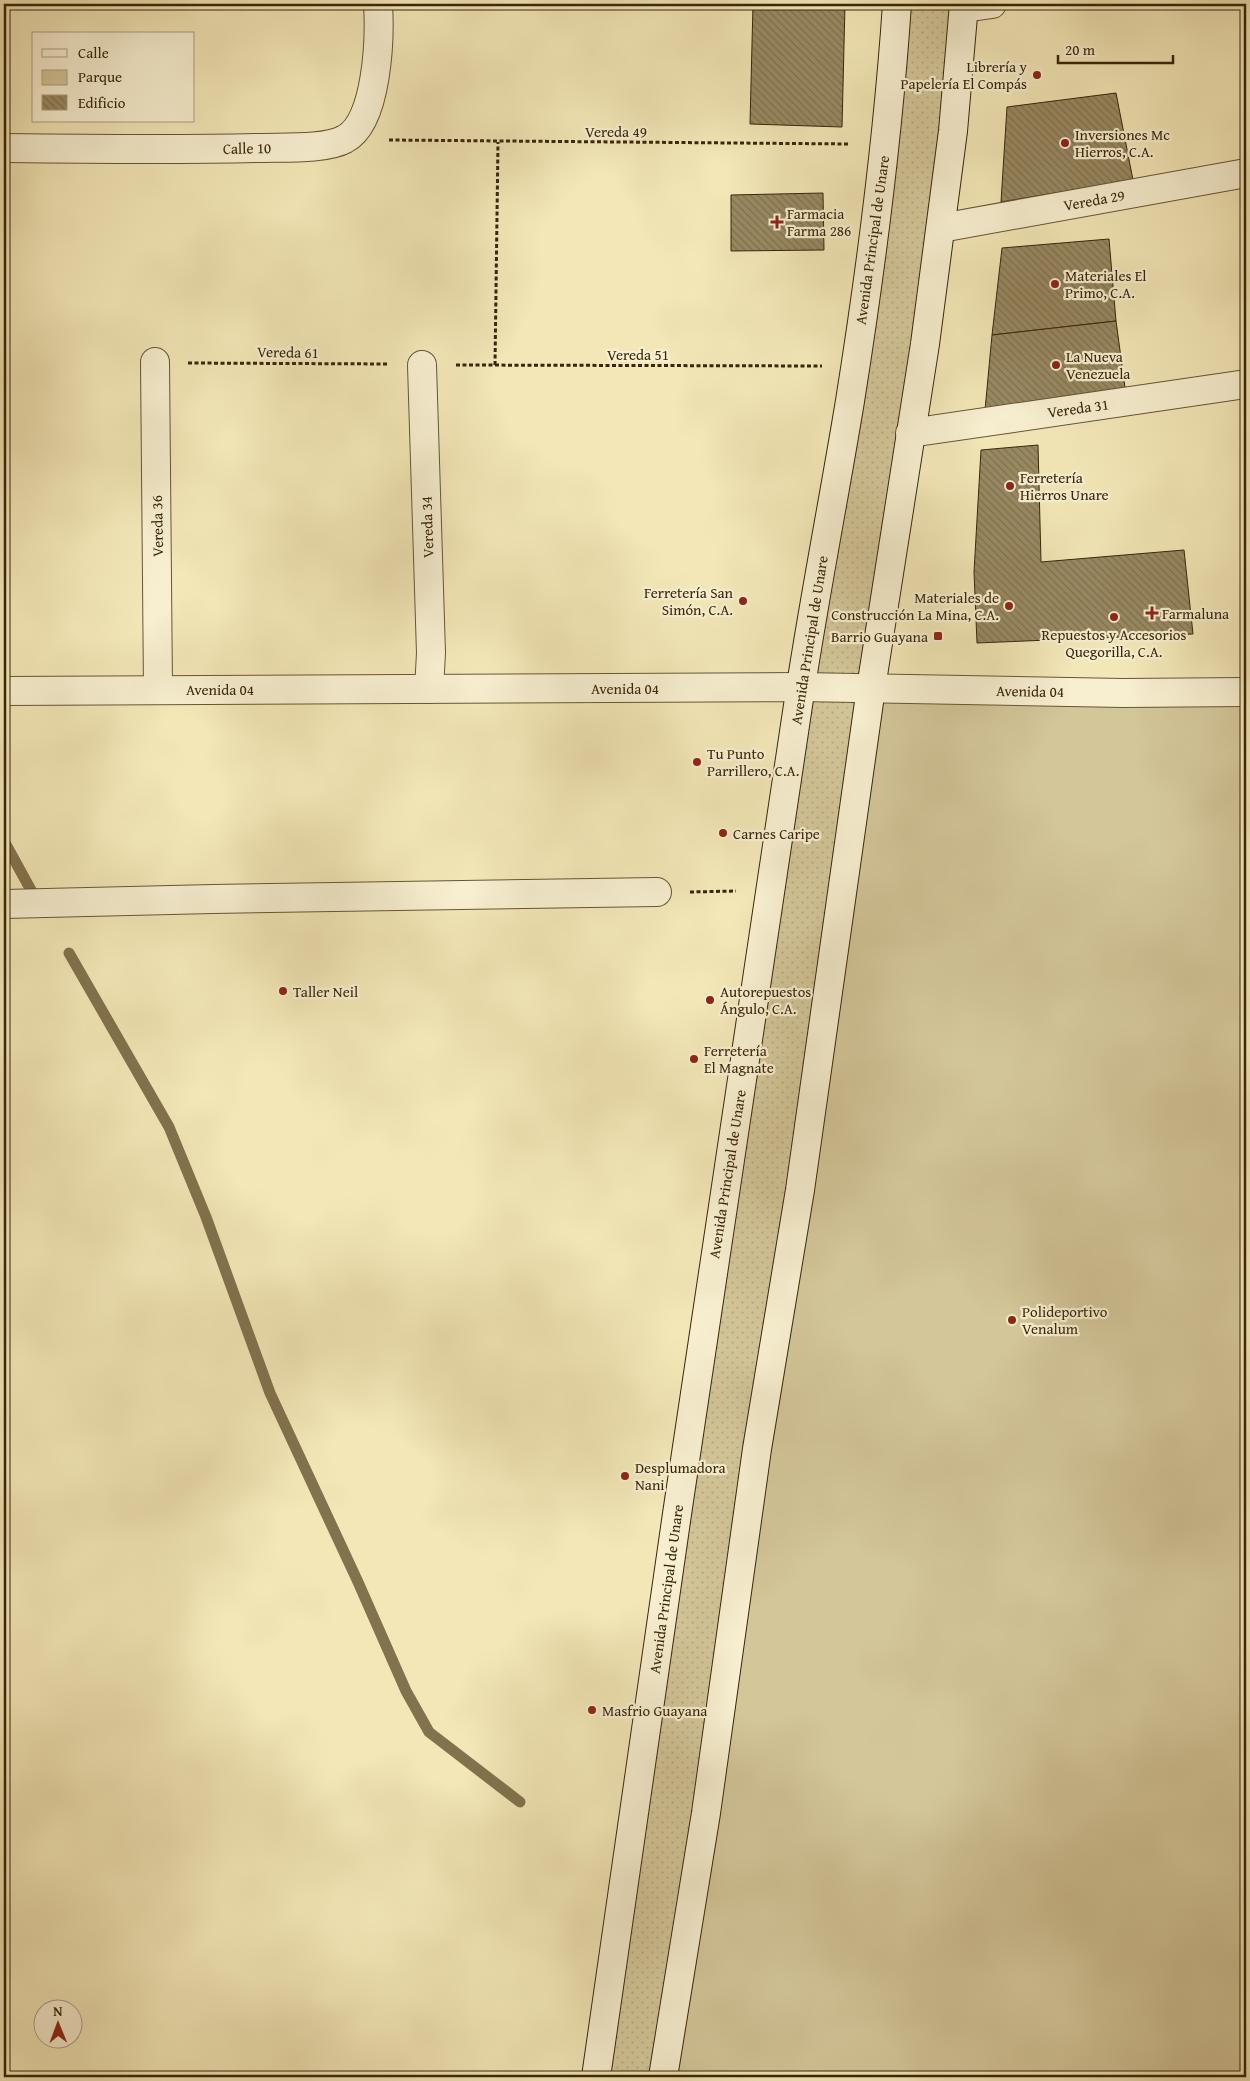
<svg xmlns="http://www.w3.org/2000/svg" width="1250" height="2081" viewBox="0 0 1250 2081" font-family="'Gentium Book Plus',serif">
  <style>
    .grass { fill: url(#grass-dots); stroke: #867651 }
    .park { fill: #d3c699; stroke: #867651 }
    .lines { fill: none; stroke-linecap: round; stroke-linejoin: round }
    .stream { stroke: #82724e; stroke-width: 11 }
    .building { fill: url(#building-back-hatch); stroke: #382609 }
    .street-casing { stroke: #675634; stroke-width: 30 }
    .secondary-casing { stroke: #382609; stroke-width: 30 }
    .path { stroke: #382609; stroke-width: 3; stroke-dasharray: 4 2.5; stroke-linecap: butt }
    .street { stroke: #f7efd0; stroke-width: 28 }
    .secondary { stroke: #f7efd0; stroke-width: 28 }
    .poi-dot { fill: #8f2418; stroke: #f7efd0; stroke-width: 2 }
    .labels { text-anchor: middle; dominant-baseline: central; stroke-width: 4.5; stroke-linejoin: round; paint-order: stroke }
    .poi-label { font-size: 15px; fill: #382609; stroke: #f7efd0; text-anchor: start }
    .street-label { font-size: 15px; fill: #382609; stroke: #f7efd0 }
  </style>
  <defs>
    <pattern id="grass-dots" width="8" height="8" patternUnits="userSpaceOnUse" patternTransform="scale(1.25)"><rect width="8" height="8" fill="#d3c699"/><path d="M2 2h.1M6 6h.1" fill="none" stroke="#b6aa82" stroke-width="1.8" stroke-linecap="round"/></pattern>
    <pattern id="building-back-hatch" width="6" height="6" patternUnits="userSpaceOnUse" patternTransform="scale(1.25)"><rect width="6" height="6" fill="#998a63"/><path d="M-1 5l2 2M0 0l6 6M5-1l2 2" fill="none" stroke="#7e7150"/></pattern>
  </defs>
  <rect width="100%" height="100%" fill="#f3e7b7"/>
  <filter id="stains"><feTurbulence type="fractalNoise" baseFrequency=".004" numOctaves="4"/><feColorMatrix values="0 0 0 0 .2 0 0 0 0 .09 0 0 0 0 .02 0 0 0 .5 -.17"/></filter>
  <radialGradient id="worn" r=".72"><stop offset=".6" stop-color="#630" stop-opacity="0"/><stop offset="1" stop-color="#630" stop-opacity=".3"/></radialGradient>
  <!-- grass -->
  <polygon class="grass" points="897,4 964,4 663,2077 596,2077"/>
  <!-- park -->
  <polygon class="park" points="871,688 1246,692 1246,2077 663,2077"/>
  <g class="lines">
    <!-- stream -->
    <g class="stream">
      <polyline points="4,841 32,892"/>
      <polyline points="69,953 169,1127 206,1217 270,1393 358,1582 406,1691 429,1732 520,1802"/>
    </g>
  </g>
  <!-- building -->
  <g class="building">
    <polygon points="753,4 845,4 842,127 750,124"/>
    <polygon points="1116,93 1133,180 1001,202 1007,107"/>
    <polygon points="823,193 824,250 731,251 731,195"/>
    <polygon points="1109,239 1116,321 992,335 1002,248"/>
    <polygon points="1116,321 1126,395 985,410 992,335"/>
    <polygon points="1038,445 1041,562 1184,550 1193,634 977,643 974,572 981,450"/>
  </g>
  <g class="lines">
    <defs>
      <g id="street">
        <polyline points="964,8 992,4"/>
        <path d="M4 148C89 149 173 150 258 148 282 147 325 150 345 139 378 122 380 36 378 4"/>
        <polyline points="941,228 1246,173"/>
        <polyline points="155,362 158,689"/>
        <polyline points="422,365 431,653 429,689"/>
        <polyline points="910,433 1246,384"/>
        <polyline points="4,691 801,687 1123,693 1246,692"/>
        <polyline points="4,904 213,899 657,892"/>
      </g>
      <g id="secondary">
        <path d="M596 2077C661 1615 730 1153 800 692 815 594 834 498 850 401 871 269 888 137 897 4"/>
        <polyline points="663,2077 706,1813 757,1449 800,1190 871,688 925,344 953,131 964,4"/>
      </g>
    </defs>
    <!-- street casing -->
    <use href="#street" class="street-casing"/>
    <!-- secondary casing -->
    <use href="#secondary" class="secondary-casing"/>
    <!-- path -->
    <g class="path">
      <polyline points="389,140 850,144"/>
      <polyline points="188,363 389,364"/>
      <polyline points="456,365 822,366"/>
      <polyline points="495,365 498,142"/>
      <polyline points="690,892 736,891"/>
    </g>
    <!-- street -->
    <use href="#street" class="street"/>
    <!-- secondary -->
    <use href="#secondary" class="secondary"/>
  </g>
  <!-- markers -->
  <g class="poi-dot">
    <circle cx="1037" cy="75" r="5"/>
    <circle cx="1065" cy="143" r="5"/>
    <path d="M774.5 214.5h5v5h5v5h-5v5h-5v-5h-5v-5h5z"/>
    <circle cx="1055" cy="284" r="5"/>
    <circle cx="1056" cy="365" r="5"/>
    <circle cx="1010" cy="486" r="5"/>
    <circle cx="743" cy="601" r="5"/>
    <circle cx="1009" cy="606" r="5"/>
    <path d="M1149.5 605.5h5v5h5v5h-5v5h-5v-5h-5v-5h5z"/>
    <circle cx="1114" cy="617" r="5"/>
    <rect x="933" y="631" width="10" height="10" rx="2.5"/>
    <circle cx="697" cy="762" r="5"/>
    <circle cx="723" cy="833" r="5"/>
    <circle cx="283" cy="991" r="5"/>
    <circle cx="710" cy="1000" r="5"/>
    <circle cx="694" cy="1059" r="5"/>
    <circle cx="1012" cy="1320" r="5"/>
    <circle cx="625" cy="1476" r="5"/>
    <circle cx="592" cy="1710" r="5"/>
  </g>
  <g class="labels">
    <!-- poi labels -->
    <g class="poi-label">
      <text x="1027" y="66" text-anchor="end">Librería y<tspan x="1027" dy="17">Papelería El Compás</tspan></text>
      <text x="1075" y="134">Inversiones Mc<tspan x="1075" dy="17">Hierros, C.A.</tspan></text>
      <text x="787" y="213">Farmacia<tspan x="787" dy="17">Farma 286</tspan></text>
      <text x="1065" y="275">Materiales El<tspan x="1065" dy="17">Primo, C.A.</tspan></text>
      <text x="1066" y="356">La Nueva<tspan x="1066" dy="17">Venezuela</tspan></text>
      <text x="1020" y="477">Ferretería<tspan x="1020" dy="17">Hierros Unare</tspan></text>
      <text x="733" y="592" text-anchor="end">Ferretería San<tspan x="733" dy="17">Simón, C.A.</tspan></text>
      <text x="999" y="597" text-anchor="end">Materiales de<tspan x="999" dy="17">Construcción La Mina, C.A.</tspan></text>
      <text x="1162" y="613">Farmaluna</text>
      <text x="1114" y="634" text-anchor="middle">Repuestos y Accesorios<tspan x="1114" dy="17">Quegorilla, C.A.</tspan></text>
      <text x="928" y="636" text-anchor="end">Barrio Guayana</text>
      <text x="707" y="753">Tu Punto<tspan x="707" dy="17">Parrillero, C.A.</tspan></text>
      <text x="733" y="833">Carnes Caripe</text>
      <text x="293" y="991">Taller Neil</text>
      <text x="720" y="991">Autorepuestos<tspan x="720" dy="17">Ángulo, C.A.</tspan></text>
      <text x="704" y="1050">Ferretería<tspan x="704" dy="17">El Magnate</tspan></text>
      <text x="1022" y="1311">Polideportivo<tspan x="1022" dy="17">Venalum</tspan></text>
      <text x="635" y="1467">Desplumadora<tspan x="635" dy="17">Nani</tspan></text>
      <text x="602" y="1710">Masfrio Guayana</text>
    </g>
    <!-- street labels -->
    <g class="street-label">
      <text x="616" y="131">Vereda 49</text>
      <text transform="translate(247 148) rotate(-1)">Calle 10</text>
      <text transform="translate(1094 200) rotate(-10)">Vereda 29</text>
      <text transform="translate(872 240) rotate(-82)">Avenida Principal de Unare</text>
      <text transform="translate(288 352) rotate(1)">Vereda 61</text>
      <text x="638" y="354">Vereda 51</text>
      <text transform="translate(1078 408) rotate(-8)">Vereda 31</text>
      <text transform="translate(157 526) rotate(-91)">Vereda 36</text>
      <text transform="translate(427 527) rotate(-92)">Vereda 34</text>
      <text transform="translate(809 640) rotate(-81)">Avenida Principal de Unare</text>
      <text x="625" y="688">Avenida 04</text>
      <text x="220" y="689">Avenida 04</text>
      <text transform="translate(1030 691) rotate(1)">Avenida 04</text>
      <text transform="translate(727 1174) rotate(-81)">Avenida Principal de Unare</text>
      <text transform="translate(666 1589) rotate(-82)">Avenida Principal de Unare</text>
    </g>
  </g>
  <!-- margin -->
  <rect width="1250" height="2081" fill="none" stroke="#f3e7b7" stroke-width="20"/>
  <rect x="5" y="5" width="1240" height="2071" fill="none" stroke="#382609" stroke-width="2.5"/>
  <rect x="10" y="10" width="1230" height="2061" fill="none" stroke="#382609"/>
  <!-- legend -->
  <rect x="32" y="32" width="162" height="90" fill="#f7efd0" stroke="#ab9f80"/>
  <rect x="42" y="49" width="25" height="8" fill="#f7efd0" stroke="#ab9f80"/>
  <text x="78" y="58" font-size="15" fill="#382609">Calle</text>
  <rect x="42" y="70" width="25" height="15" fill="#d3c699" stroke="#ab9f80"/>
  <text x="78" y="82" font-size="15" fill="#382609">Parque</text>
  <rect x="42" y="95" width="25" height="15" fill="url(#building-back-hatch)" stroke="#ab9f80"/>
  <text x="78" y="108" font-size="15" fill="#382609">Edificio</text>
  <!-- north arrow -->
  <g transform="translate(58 2024) rotate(359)"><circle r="24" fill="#f7efd0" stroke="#ab9f80"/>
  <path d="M0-4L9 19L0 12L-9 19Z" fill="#8f2418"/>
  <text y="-8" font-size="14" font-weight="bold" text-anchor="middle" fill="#382609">N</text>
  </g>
  <!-- scale -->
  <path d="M1058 55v8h115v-8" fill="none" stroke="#382609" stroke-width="2.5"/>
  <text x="1065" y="55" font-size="15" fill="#382609" stroke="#f7efd0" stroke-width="4" paint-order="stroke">20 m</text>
  <rect width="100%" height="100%" filter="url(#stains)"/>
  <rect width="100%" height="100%" fill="url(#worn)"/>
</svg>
